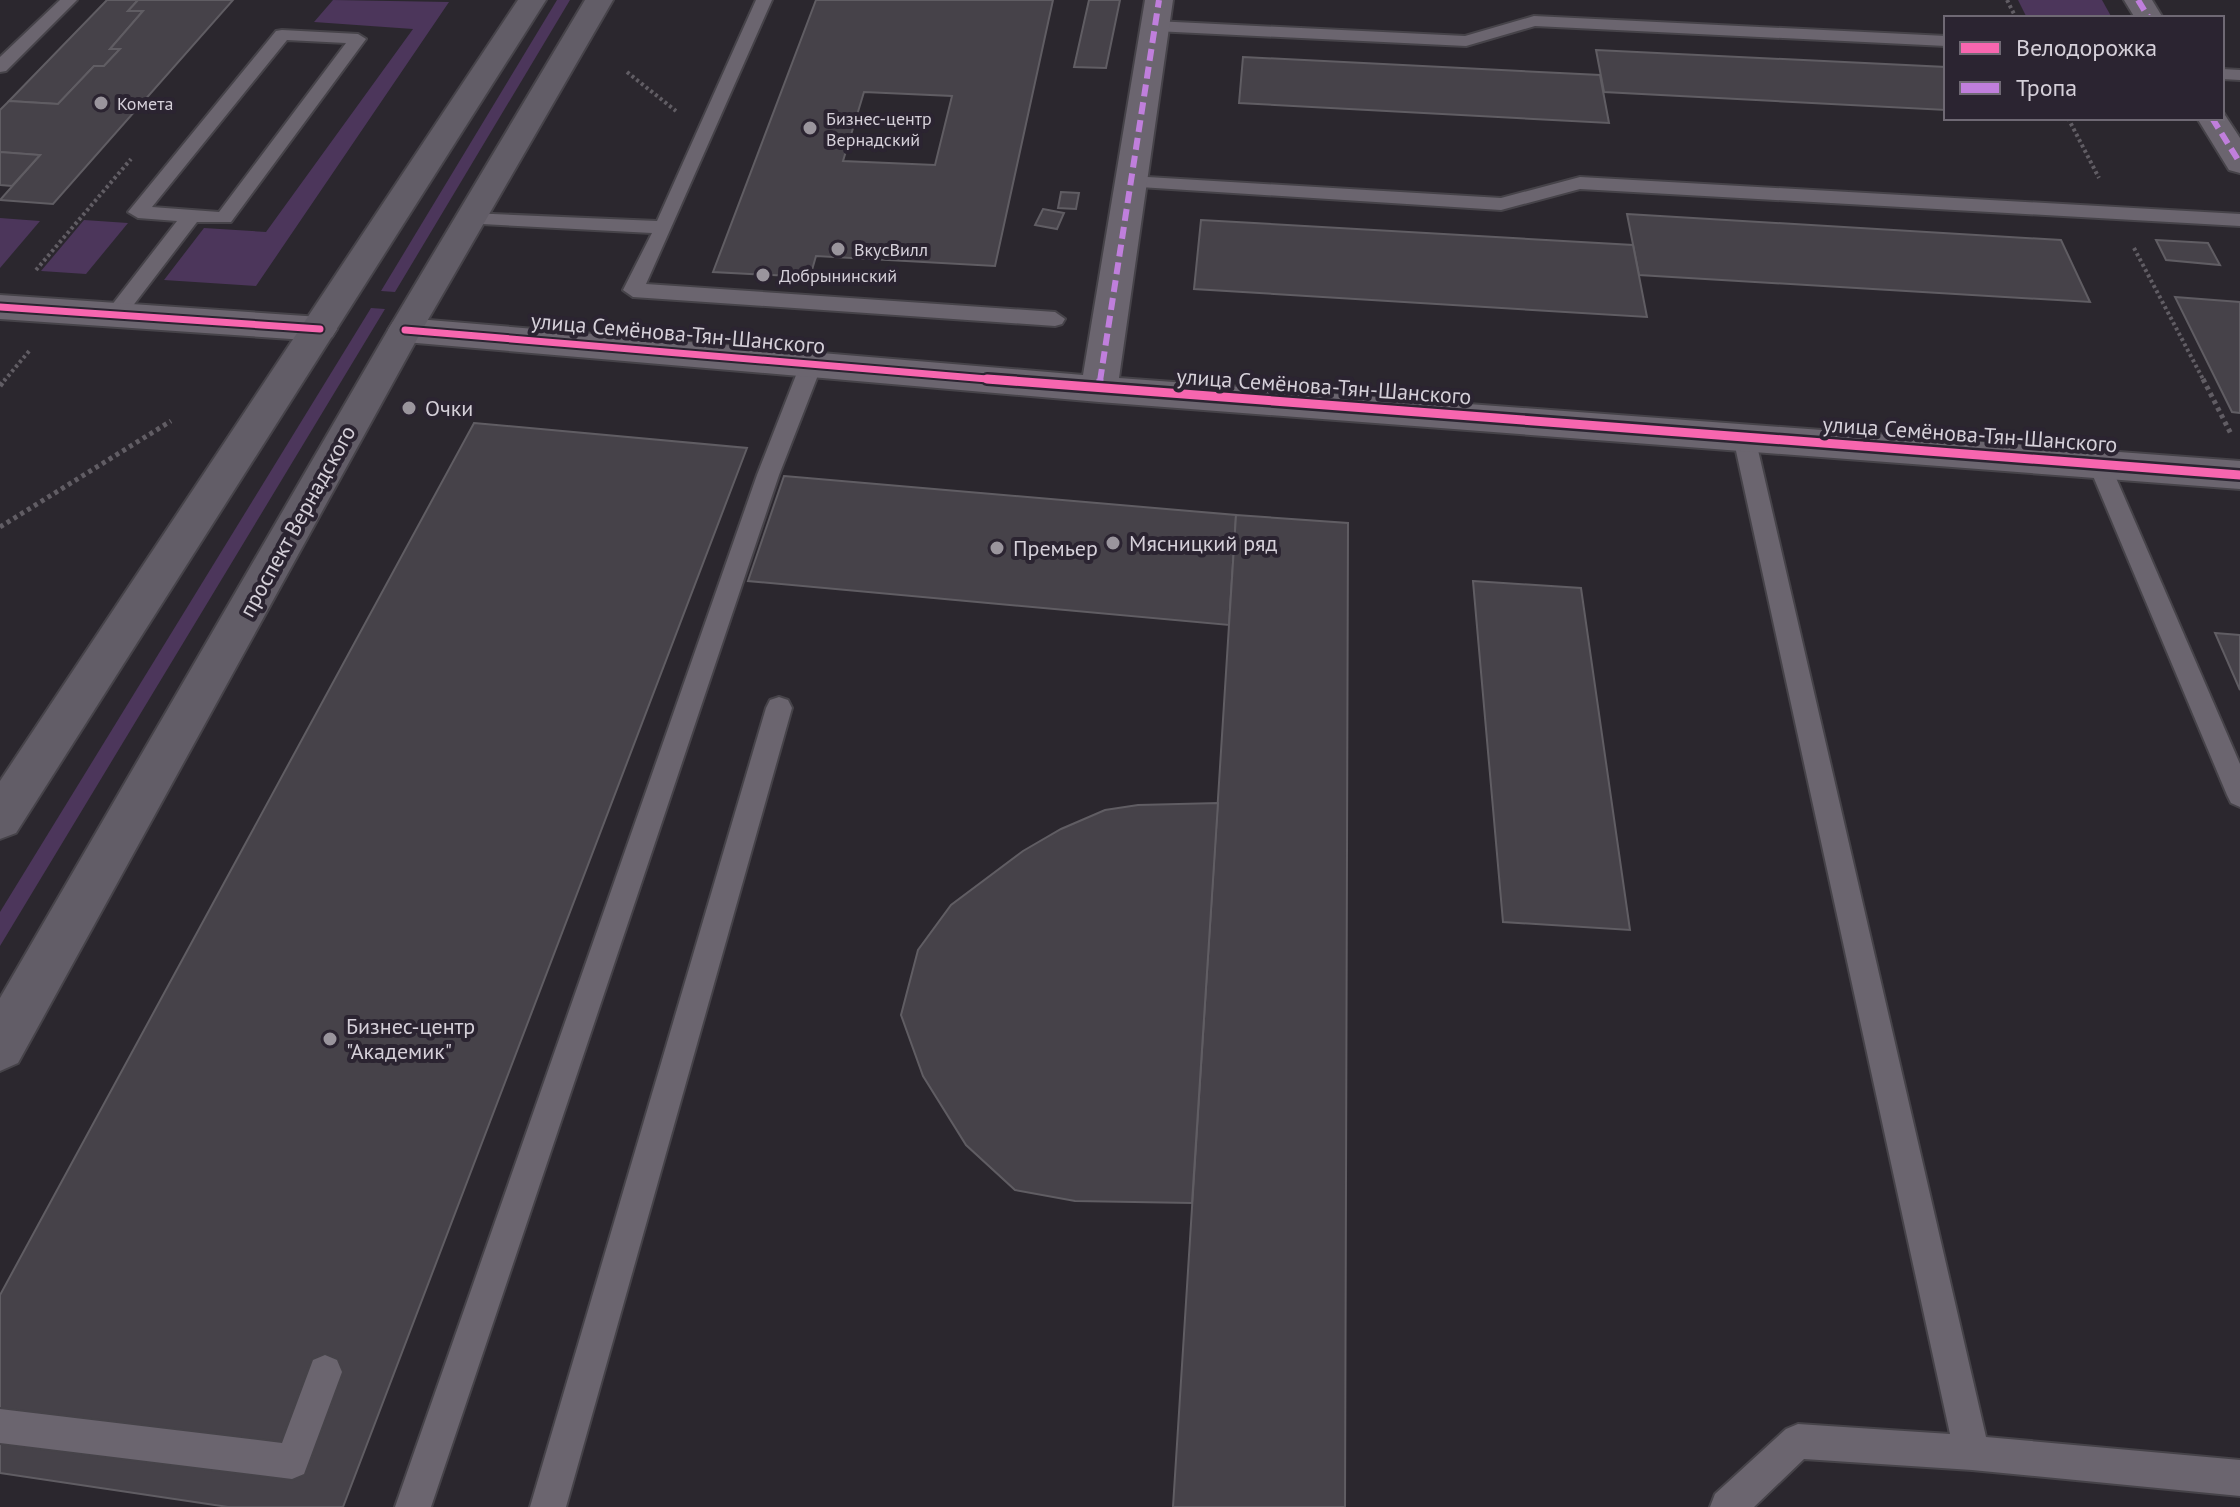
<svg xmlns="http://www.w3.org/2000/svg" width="2240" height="1507" viewBox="0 0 2240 1507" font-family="'PT Sans',sans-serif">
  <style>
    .green { fill: #4c365b }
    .building { fill: #464249; stroke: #605d63; stroke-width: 2; fill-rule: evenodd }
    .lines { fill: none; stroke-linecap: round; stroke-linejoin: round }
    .service-casing { stroke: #464349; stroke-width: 4 }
    .minor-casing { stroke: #464349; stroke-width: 4 }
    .primary-casing { stroke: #464349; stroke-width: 4 }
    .path-far1 { stroke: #615d64; stroke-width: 4; stroke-dasharray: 3 3; stroke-linecap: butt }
    .path { stroke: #615d64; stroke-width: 5; stroke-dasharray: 4 4; stroke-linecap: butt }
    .service { fill: #6b656f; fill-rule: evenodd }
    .minor { fill: #6b656f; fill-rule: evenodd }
    .primary { fill: #625d67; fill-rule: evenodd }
    .quiet-far1 { stroke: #c07fdc; stroke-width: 6; stroke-dasharray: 12 6; stroke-linecap: butt }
    .quiet { stroke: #c07fdc; stroke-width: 7; stroke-dasharray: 15 7; stroke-linecap: butt }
    .cycleway-far1-casing { stroke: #2b2431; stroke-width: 11 }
    .cycleway-casing { stroke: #2b2431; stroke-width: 14 }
    .cycleway-far1 { stroke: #f766af; stroke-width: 7 }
    .cycleway { stroke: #f766af; stroke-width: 9 }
    .poi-dot { fill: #9a959d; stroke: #2b2431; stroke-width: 3 }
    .labels { text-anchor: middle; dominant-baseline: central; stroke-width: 8; stroke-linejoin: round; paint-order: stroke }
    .far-poi-label { font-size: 18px; fill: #d5d0d9; stroke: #2b2431; text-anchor: start }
    .street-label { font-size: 22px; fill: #d5d0d9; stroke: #2b2431 }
    .poi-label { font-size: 22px; fill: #d5d0d9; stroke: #2b2431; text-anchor: start }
  </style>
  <rect width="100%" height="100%" fill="#2b272e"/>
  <!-- green -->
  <g class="green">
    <polygon points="333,0 449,2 256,286 164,280 204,228 266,232 413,29 314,22"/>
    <polygon points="557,0 570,0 395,292 381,291"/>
    <polygon points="2018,0 2102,0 2112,18 2027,18"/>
    <polygon points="0,218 40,221 0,268"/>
    <polygon points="84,220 128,223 86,274 41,271"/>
    <polygon points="371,308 385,309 0,946 0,912"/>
  </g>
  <!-- building -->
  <g class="building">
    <polygon points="107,0 138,0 128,11 143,11 110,49 120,49 104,66 94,66 58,104 9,101"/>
    <polygon points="138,0 233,0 53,204 0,200 40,155 0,152 0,110 9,101 58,104 94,66 104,66 120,49 110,49 143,11 128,11"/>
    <path d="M816 0H1053L995 266 816 256 810 277 713 272ZM864 92 952 96 935 165 843 161Z"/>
    <polygon points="1089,0 1120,0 1106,68 1074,67"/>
    <polygon points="1596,50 1946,67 1946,110 1604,92"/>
    <polygon points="1243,57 1600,75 1609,123 1239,103"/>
    <polygon points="0,152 40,155 12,186 0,185"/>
    <polygon points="1061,192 1079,193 1076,209 1058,208"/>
    <polygon points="1043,209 1064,213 1057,229 1035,225"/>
    <polygon points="1627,214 2061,240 2090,302 1639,275"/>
    <polygon points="1201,220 1633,245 1647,317 1194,289"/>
    <polygon points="2156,240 2208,243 2220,265 2166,260"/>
    <polygon points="2175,297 2240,302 2240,413 2232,412"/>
    <polygon points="474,423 747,448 343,1507 228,1507 0,1473 0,1295"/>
    <polygon points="784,476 1236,515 1229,625 748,581"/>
    <polygon points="1236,515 1348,523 1345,1507 1173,1507"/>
    <polygon points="1473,581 1581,588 1630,930 1503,922"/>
    <polygon points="2215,633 2240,635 2240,690"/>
    <polygon points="1218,803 1192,1203 1075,1201 1015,1190 966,1145 923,1076 901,1015 918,950 951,905 1023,851 1061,829 1105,810 1138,805"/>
  </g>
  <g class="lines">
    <defs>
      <g id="service">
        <polygon points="60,0 77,0 6,71 0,72 0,57"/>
        <polygon points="756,0 772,0 646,284 1055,312 1065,319 1062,324 1055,326 633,297 623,290 652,233 463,223 460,219 470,213 657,221"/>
        <polygon points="1534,16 1946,36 1946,46 1535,26 1466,46 1155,31 1147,26 1155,21 1465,36"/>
        <path d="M282 30 358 34 366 39 231 222H197L122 320H108L105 315 108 310 177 221 138 218 128 212 276 31ZM287 40 346 43 219 212 152 207Z"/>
        <polygon points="2222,69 2240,70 2240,80 2222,79"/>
        <polygon points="1131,176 1501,198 1580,177 2240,214 2240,226 1580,189 1501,210 1124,186 1122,182"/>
        <polygon points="811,358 818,360 822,365 779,475 431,1507 395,1507 757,475 800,365 804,360"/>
        <polygon points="1744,429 1752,431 1755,437 1986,1437 2240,1460 2240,1496 1972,1470 1804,1459 1754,1507 1710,1507 1715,1494 1786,1429 1798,1424 1950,1434 1733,437 1736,431"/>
        <polygon points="2099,456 2107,458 2110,464 2240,764 2240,807 2231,803 2227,795 2088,464 2091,458"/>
        <polygon points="779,697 788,700 792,708 566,1507 530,1507 766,708 770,700"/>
        <polygon points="325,1355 337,1360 342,1372 304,1474 292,1479 0,1443 0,1409 282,1443 313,1360"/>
      </g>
      <g id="minor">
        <polygon points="1145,0 1173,0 1119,378 2240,461 2240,489 1099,402 405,342 393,338 388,330 393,322 405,318 1083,375"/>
        <polygon points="2124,0 2152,0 2163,18 2135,18"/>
        <polygon points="2223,112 2240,138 2240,173 2229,170 2197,118 2222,118"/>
        <polygon points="0,295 320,317 332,321 337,329 332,337 320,341 0,319"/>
      </g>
      <g id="primary">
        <polygon points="518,0 546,0 16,833 0,839 0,781"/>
        <polygon points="585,0 613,0 422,330 18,1063 0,1071 0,998 388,330"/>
      </g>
    </defs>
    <!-- service casing -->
    <use href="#service" class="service-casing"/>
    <!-- minor casing -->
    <use href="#minor" class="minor-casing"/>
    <!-- primary casing -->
    <use href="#primary" class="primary-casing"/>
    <!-- path-far1 -->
    <g class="path-far1">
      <polyline points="2007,0 2016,18"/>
      <polyline points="627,72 676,111"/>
      <polyline points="2068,118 2099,178"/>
      <polyline points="2134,248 2204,381"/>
      <polyline points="36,270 131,159"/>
      <polyline points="4,381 30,350"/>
    </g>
    <!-- path -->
    <g class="path">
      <polyline points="2203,379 2231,434"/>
      <polyline points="0,386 5,379"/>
      <polyline points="0,527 171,421"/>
    </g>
    <!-- service -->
    <use href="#service" class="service"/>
    <!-- minor -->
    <use href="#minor" class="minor"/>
    <!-- primary -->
    <use href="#primary" class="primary"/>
    <!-- quiet-far1 -->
    <g class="quiet-far1">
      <polyline points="2138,0 2149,18"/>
      <polyline points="2212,118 2240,163"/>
      <polyline points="1100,381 1159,0"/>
    </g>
    <!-- quiet -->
    <polyline class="quiet" points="1099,389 1100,379"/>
    <defs>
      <g id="cycleway-far1">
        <polyline points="0,307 320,329"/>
        <polyline points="405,330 1011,381"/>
      </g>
      <polyline id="cycleway" points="987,379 2240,475"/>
    </defs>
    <!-- cycleway-far1 casing -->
    <use href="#cycleway-far1" class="cycleway-far1-casing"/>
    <!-- cycleway casing -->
    <use href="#cycleway" class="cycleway-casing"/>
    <!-- cycleway-far1 -->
    <use href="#cycleway-far1" class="cycleway-far1"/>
    <!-- cycleway -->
    <use href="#cycleway" class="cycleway"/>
  </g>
  <!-- markers -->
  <g class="poi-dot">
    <circle cx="101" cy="103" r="8"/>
    <circle cx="810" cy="128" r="8"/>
    <circle cx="838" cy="249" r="8"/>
    <circle cx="763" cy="275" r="8"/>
    <circle cx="409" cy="408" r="8"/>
    <circle cx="1113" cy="543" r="8"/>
    <circle cx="997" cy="548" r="8"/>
    <circle cx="330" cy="1039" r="8"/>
  </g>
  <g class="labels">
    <!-- far-poi labels -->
    <g class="far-poi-label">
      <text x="117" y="103">Комета</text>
      <text x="826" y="118">Бизнес-центр<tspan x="826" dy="21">Вернадский</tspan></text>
      <text x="854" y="249">ВкусВилл</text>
      <text x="779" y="275">Добрынинский</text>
    </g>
    <!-- street labels -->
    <g class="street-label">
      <text transform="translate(678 333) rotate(5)">улица Семёнова-Тян-Шанского</text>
      <text transform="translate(1324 386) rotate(4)">улица Семёнова-Тян-Шанского</text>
      <text transform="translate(1970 434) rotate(4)">улица Семёнова-Тян-Шанского</text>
      <text transform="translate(297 521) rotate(-61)">проспект Вернадского</text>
    </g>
    <!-- poi labels -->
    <g class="poi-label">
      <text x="425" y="408">Очки</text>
      <text x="1129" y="543">Мясницкий ряд</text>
      <text x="1013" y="548">Премьер</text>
      <text x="346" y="1026">Бизнес-центр<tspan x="346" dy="25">"Академик"</tspan></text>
    </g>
  </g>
  <!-- legend -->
  <rect x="1944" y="16" width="280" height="104" fill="#2b2431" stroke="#6f6974" stroke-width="2"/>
  <rect x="1960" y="42" width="40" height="12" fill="#f766af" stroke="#6f6974" stroke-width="2"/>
  <text x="2016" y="56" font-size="24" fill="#d5d0d9">Велодорожка</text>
  <rect x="1960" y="82" width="40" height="12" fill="#c07fdc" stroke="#6f6974" stroke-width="2"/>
  <text x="2016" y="96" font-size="24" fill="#d5d0d9">Тропа</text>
</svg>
